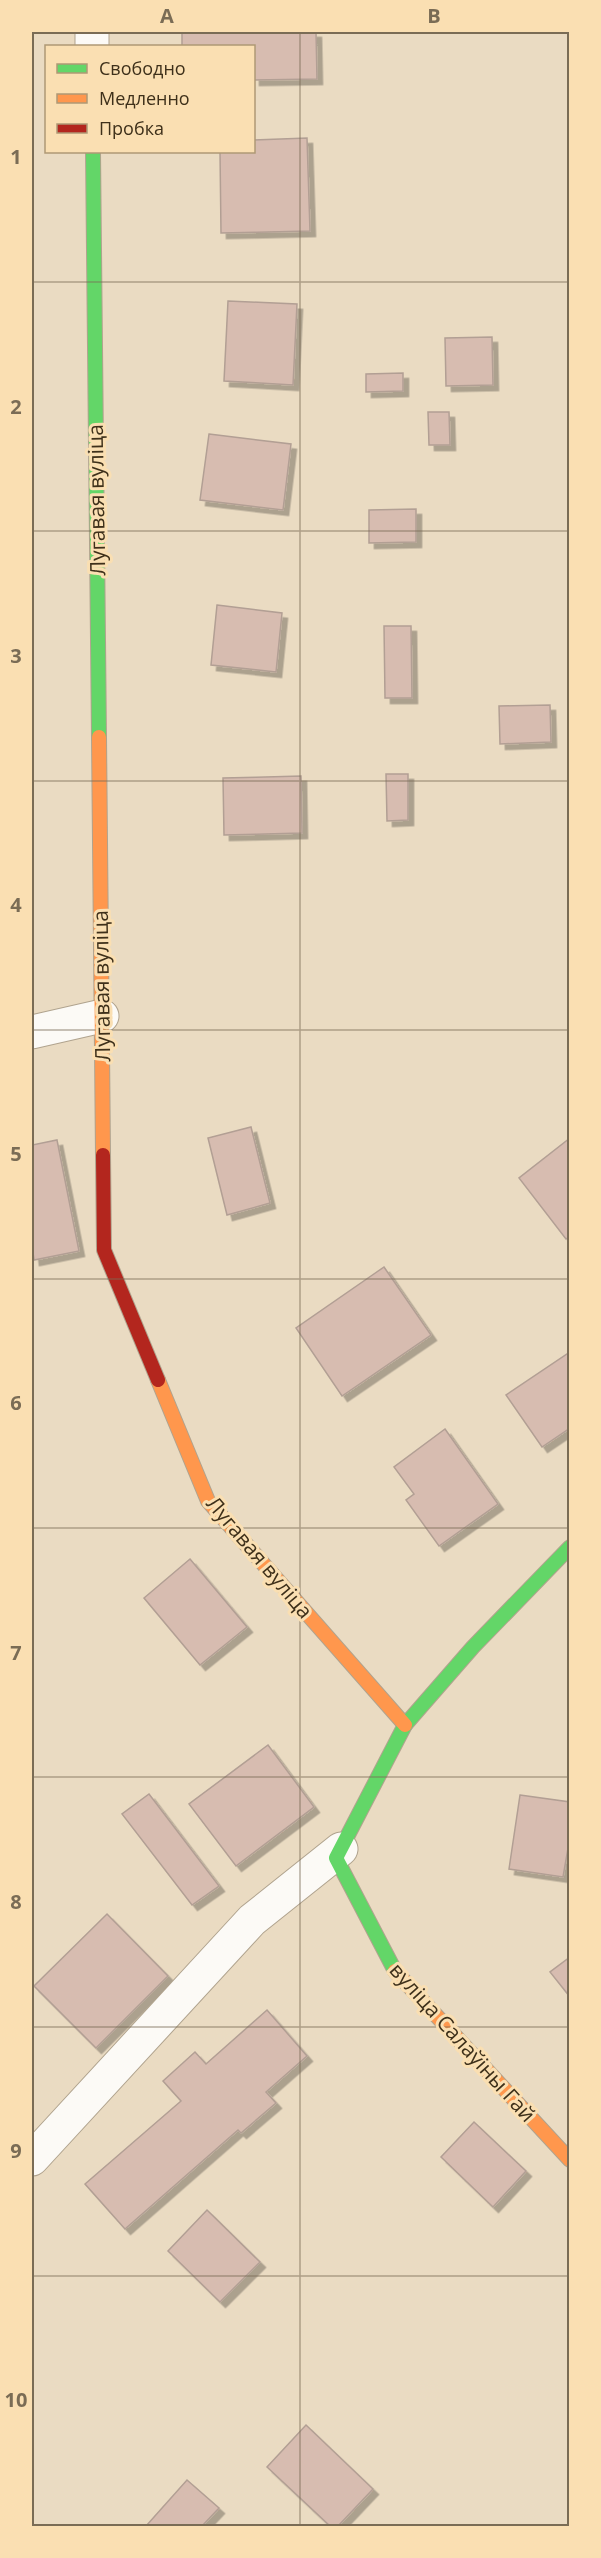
<svg xmlns="http://www.w3.org/2000/svg" width="601" height="2558" viewBox="0 0 601 2558" font-family="'Open Sans',sans-serif">
  <style>
    .building { fill: #d7bcb0; stroke: #b29f94; stroke-width: 1.5; filter: url(#shadow) }
    .lines { fill: none; stroke-linecap: round; stroke-linejoin: round }
    .street-casing { stroke: #b0a38e; stroke-width: 35 }
    .fast-casing { stroke: #b0a38e; stroke-width: 16 }
    .slow-casing { stroke: #b0a38e; stroke-width: 16 }
    .jam-casing { stroke: #b0a38e; stroke-width: 16 }
    .street { stroke: #fcfaf6; stroke-width: 33 }
    .fast { stroke: #63d668; stroke-width: 14 }
    .slow { stroke: #ff974d; stroke-width: 14 }
    .jam { stroke: #b3261e; stroke-width: 14 }
    .grid { fill: none; stroke: #7a6c55; stroke-width: 1.5; stroke-opacity: 0.55 }
    .labels { text-anchor: middle; dominant-baseline: central; stroke-width: 6; stroke-linejoin: round; paint-order: stroke }
    .street-label { font-size: 21px; fill: #3e301a; stroke: #fadfb2 }
    .neatline { fill: none; stroke: #7a6c55; stroke-width: 2 }
    .grid-label { font-size: 20px; text-anchor: middle; font-weight: bold; fill: #7a6c55 }
  </style>
  <defs>
    <filter id="shadow"><feDropShadow dx="5.5" dy="5.5" stdDeviation="0" flood-color="#0004"/></filter>
  </defs>
  <rect width="100%" height="100%" fill="#eadbc2"/>
  <!-- building -->
  <g class="building">
    <polygon points="182,32 316,32 317,79 254,80 254,46 182,46"/>
    <polygon points="307,138 310,231 221,233 220,152 254,152 254,140"/>
    <polygon points="228,301 297,304 293,385 224,381"/>
    <polygon points="492,337 493,385 446,386 445,338"/>
    <polygon points="403,373 403,391 366,392 366,374"/>
    <polygon points="428,412 449,412 450,445 429,445"/>
    <polygon points="209,434 291,444 283,510 200,500"/>
    <polygon points="416,509 416,542 369,543 369,510"/>
    <polygon points="217,605 282,613 276,672 211,665"/>
    <polygon points="384,626 411,626 412,698 385,698"/>
    <polygon points="550,705 551,742 500,744 499,706"/>
    <polygon points="386,774 408,774 408,820 387,821"/>
    <polygon points="301,776 302,833 224,835 223,778"/>
    <polygon points="251,1127 270,1203 227,1215 208,1138"/>
    <polygon points="570,1138 570,1236 566,1239 519,1178"/>
    <polygon points="57,1140 79,1251 34,1260 32,1245 32,1145"/>
    <polygon points="384,1267 431,1335 342,1396 296,1328"/>
    <polygon points="570,1352 570,1428 542,1447 506,1395"/>
    <polygon points="445,1429 498,1504 439,1546 406,1500 414,1494 394,1467"/>
    <polygon points="190,1559 247,1627 200,1665 144,1598"/>
    <polygon points="268,1745 314,1807 236,1866 189,1804"/>
    <polygon points="149,1794 219,1886 192,1905 122,1814"/>
    <polygon points="520,1795 570,1802 570,1837 563,1877 509,1869"/>
    <polygon points="107,1914 168,1976 96,2048 34,1986"/>
    <polygon points="570,1957 570,1997 550,1972"/>
    <polygon points="267,2010 307,2056 266,2092 276,2103 241,2133 238,2130 125,2229 85,2184 181,2101 163,2081 195,2052 206,2064"/>
    <polygon points="474,2122 526,2171 493,2207 441,2157"/>
    <polygon points="207,2210 260,2262 220,2302 168,2251"/>
    <polygon points="306,2425 373,2489 338,2526 330,2526 267,2467"/>
    <polygon points="187,2480 219,2508 202,2526 146,2526"/>
  </g>
  <g class="lines">
    <defs>
      <g id="street">
        <polyline points="92,32 92,46"/>
        <polyline points="32,1032 102,1016"/>
        <polyline points="32,2159 252,1920 341,1849"/>
      </g>
      <g id="fast">
        <polyline points="93,152 99,737"/>
        <polyline points="395,1971 336,1858 405,1725 473,1647 570,1547"/>
      </g>
      <g id="slow">
        <polyline points="99,737 103,1155"/>
        <polyline points="158,1380 208,1501 405,1725"/>
        <polyline points="395,1971 570,2160"/>
      </g>
      <polyline id="jam" points="103,1155 104,1250 158,1380"/>
    </defs>
    <!-- street casing -->
    <use href="#street" class="street-casing"/>
    <!-- fast casing -->
    <use href="#fast" class="fast-casing"/>
    <!-- slow casing -->
    <use href="#slow" class="slow-casing"/>
    <!-- jam casing -->
    <use href="#jam" class="jam-casing"/>
    <!-- street -->
    <use href="#street" class="street"/>
    <!-- fast -->
    <use href="#fast" class="fast"/>
    <!-- slow -->
    <use href="#slow" class="slow"/>
    <!-- jam -->
    <use href="#jam" class="jam"/>
  </g>
  <!-- grid -->
  <path class="grid" d="M300 32V2526M32 282H570M32 531H570M32 781H570M32 1030H570M32 1279H570M32 1528H570M32 1777H570M32 2027H570M32 2276H570"/>
  <g class="labels">
    <!-- street labels -->
    <g class="street-label">
      <text transform="translate(96 500) rotate(-91)">Лугавая вуліца</text>
      <text transform="translate(101 986) rotate(-91)">Лугавая вуліца</text>
      <text transform="translate(260 1557) rotate(50)">Лугавая вуліца</text>
      <text transform="translate(463 2042) rotate(48)">вуліца Салаўіны Гай</text>
    </g>
  </g>
  <!-- border -->
  <rect width="601" height="2558" fill="none" stroke="#fadfb2" stroke-width="66"/>
  <!-- legend -->
  <rect x="45" y="45" width="210" height="108" fill="#fadfb2" stroke="#af9975" stroke-width="1.5"/>
  <rect x="57" y="64" width="30" height="9" fill="#63d668" stroke="#af9975" stroke-width="1.5"/>
  <text x="99" y="75" font-size="18" fill="#3e301a">Свободно</text>
  <rect x="57" y="94" width="30" height="9" fill="#ff974d" stroke="#af9975" stroke-width="1.5"/>
  <text x="99" y="105" font-size="18" fill="#3e301a">Медленно</text>
  <rect x="57" y="124" width="30" height="9" fill="#b3261e" stroke="#af9975" stroke-width="1.5"/>
  <text x="99" y="135" font-size="18" fill="#3e301a">Пробка</text>
  <rect x="33" y="33" width="535" height="2492" class="neatline"/>
  <g class="grid-label">
    <text x="167" y="23">A</text>
    <text x="434" y="23">B</text>
    <text x="16" y="164">1</text>
    <text x="16" y="414">2</text>
    <text x="16" y="663">3</text>
    <text x="16" y="912">4</text>
    <text x="16" y="1161">5</text>
    <text x="16" y="1410">6</text>
    <text x="16" y="1660">7</text>
    <text x="16" y="1909">8</text>
    <text x="16" y="2158">9</text>
    <text x="16" y="2407">10</text>
  </g>
</svg>
